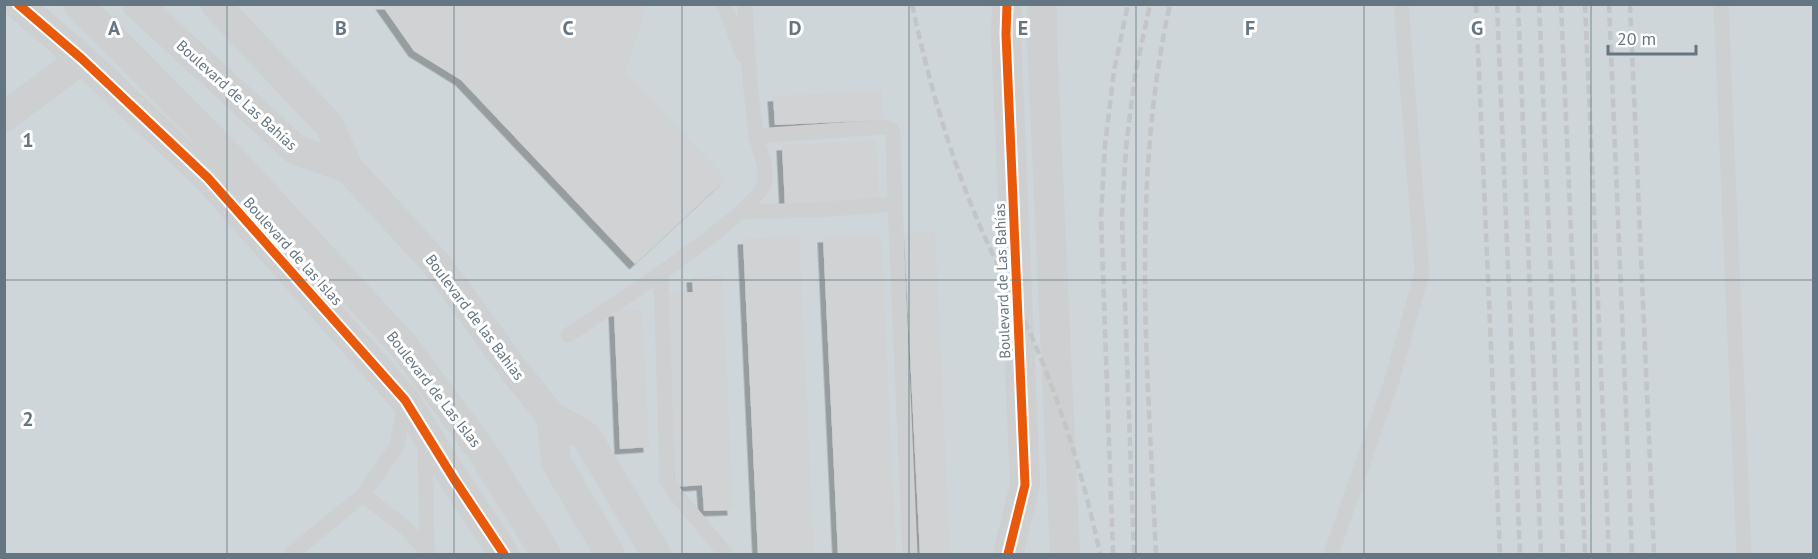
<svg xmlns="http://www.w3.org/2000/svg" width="1818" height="559" viewBox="0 0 1818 559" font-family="'PT Sans',sans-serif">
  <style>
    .water { fill: #ced6d9 }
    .building { fill: #d0d2d3; filter: url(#shadow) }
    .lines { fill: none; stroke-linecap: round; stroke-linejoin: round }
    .lane { stroke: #cecfd0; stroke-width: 15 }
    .street { stroke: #cecfd0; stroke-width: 30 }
    .rail { stroke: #c3c5c6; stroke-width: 4.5; stroke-dasharray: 9 4.5; stroke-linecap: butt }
    .cycleway-casing { stroke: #fff; stroke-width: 13 }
    .cycleway { stroke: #e8590c; stroke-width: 9 }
    .grid { fill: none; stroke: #657683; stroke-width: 1.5; stroke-opacity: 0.55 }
    .labels { text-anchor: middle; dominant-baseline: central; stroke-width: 6; stroke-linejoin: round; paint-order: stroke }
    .street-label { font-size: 15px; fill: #657683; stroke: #fff }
    .grid-label { font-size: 20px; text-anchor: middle; font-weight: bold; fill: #657683; stroke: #fff; stroke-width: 6; stroke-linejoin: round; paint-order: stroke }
  </style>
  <defs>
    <filter id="shadow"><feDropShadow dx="-5.5" dy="5.5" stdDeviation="0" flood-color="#0004"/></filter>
  </defs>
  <rect width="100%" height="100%" fill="#f9f9f9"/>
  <!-- water -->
  <polygon class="water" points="4,5 1813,5 1813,554 5,554"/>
  <!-- building -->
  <g class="building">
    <polygon points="381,4 644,4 644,15 625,72 726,179 635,264 461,80 414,51"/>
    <polygon points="882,91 883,120 775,125 773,96"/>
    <polygon points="876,141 879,202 785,206 782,145"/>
    <polygon points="935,232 950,554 920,554 904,234"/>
    <polygon points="881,235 896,554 838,554 823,237"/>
    <polygon points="799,236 814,554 758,554 743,239"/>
    <polygon points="722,276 733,510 704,511 702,485 675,487 666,293 693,292 692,277"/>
    <polygon points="642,310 649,447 620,449 614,311"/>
  </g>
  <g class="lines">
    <!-- lane -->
    <g class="lane">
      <polyline points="724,4 743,55"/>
      <polyline points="1721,4 1744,554"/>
      <polyline points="756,136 884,127 891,129 893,133 895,204 910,554"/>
      <polyline points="741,212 817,210 895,204"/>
      <polyline points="661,273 667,481 674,492 726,554"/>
      <path d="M568 335C600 314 760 212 765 181 767 163 758 150 756 132 750 90 747 47 745 4"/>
      <polyline points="425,442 427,552"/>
      <polyline points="363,495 406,528 429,554"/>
      <polyline points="291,554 363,495 397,446 405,401"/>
      <polyline points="1331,554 1392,380 1422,273 1401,4"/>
    </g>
    <!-- street -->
    <g class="street">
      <polyline points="18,4 82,59 208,178 405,400 454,479 504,554"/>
      <polyline points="78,4 233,161 405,347 483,453 546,554"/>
      <polyline points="137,4 296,150 348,168"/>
      <polyline points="215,4 329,125 348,168 439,267 514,370 551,416 586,436 656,554"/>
      <polyline points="1007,4 1006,34 1025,485 1008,554"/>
      <polyline points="1042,4 1042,41 1065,554"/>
      <polyline points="4,117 82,59"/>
      <polyline points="551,416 556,462 610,554"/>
    </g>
    <!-- rail -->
    <g class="rail">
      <path d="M912 4C927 74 946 143 973 209 991 255 1015 297 1034 342 1063 410 1085 482 1100 554"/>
      <polyline points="1476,4 1500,554"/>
      <polyline points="1497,4 1520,554"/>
      <polyline points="1518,4 1541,554"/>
      <polyline points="1539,4 1563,554"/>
      <polyline points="1561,4 1585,554"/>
      <polyline points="1585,4 1609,554"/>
      <polyline points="1609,4 1632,554"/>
      <polyline points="1630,4 1654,554"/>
      <polyline points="1113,554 1101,218 1105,145 1114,71 1128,4"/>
      <polyline points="1134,554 1122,219 1126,147 1135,75 1150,4"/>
      <path d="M1156 554C1148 371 1130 185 1170 4"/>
    </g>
    <defs>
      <g id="cycleway">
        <polyline points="18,4 82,59 208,178 405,400 454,479 504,554"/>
        <polyline points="1007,4 1006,34 1025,485 1008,554"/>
      </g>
    </defs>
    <!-- cycleway casing -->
    <use href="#cycleway" class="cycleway-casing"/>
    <!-- cycleway -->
    <use href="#cycleway" class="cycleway"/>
  </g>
  <!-- grid -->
  <path class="grid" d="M227 4V554M454 4V554M682 4V554M909 4V554M1136 4V554M1364 4V554M1591 4V554M4 280H1814"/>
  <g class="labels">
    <!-- street labels -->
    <g class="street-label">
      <text transform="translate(237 95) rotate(42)">Boulevard de Las Bahías</text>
      <text transform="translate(293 251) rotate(48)">Boulevard de las Islas</text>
      <text transform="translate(1002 281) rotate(-92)">Boulevard de Las Bahías</text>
      <text transform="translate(475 317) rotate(53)">Boulevard de las Bahías</text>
      <text transform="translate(434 389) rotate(52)">Boulevard de Las Islas</text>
    </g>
  </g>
  <g class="grid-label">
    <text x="114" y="35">A</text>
    <text x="341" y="35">B</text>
    <text x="568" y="35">C</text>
    <text x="795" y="35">D</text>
    <text x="1023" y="35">E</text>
    <text x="1250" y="35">F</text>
    <text x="1477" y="35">G</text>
    <text x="28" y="147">1</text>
    <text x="28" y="426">2</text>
  </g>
  <!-- border -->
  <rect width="1818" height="559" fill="none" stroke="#657683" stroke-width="12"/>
  <!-- scale -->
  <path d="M1608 45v9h88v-9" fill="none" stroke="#657683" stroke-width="3"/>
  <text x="1617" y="45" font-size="18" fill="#657683" stroke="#ffffff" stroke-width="4.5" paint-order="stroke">20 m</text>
</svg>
